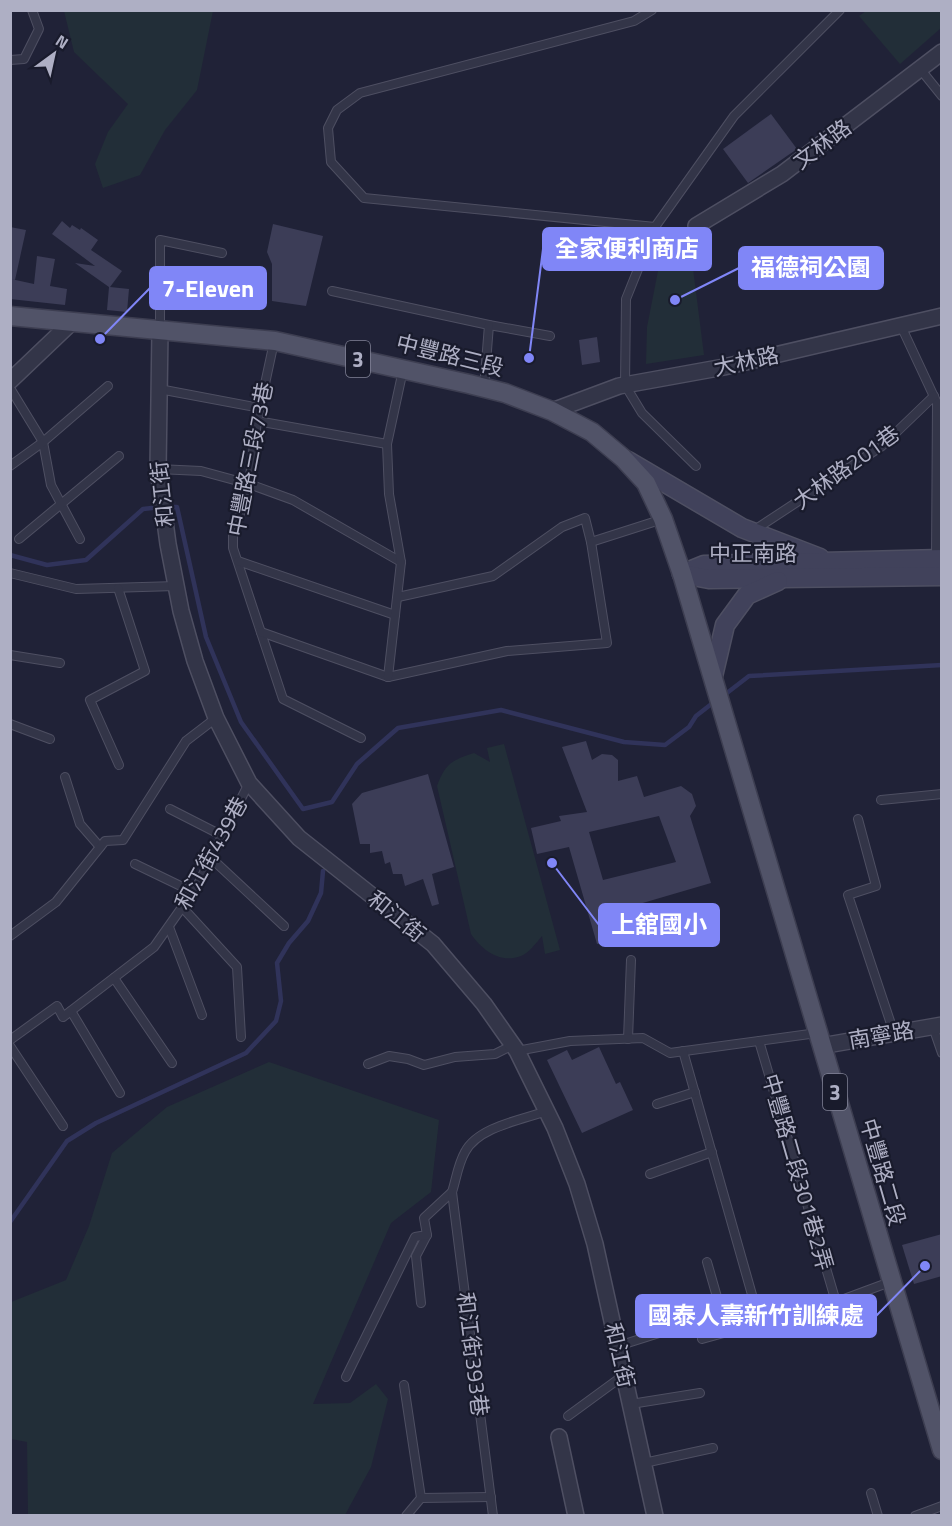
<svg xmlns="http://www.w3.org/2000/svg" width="952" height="1526" viewBox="0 0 952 1526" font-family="'Titillium Web','Noto Sans TC',sans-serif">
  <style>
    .green { fill: #222e38 }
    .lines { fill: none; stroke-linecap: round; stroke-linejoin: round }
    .stream { stroke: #30335a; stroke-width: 4.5 }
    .building { fill: #3c3d57; fill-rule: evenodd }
    .lane-casing { stroke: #4e4f62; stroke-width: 10 }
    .street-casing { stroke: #4e4f62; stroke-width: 18 }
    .secondary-casing { stroke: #4e4f62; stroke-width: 21 }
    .primary-casing { stroke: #3d3e51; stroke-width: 21 }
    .lane { stroke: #333548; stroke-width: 8 }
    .street { stroke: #333548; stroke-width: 15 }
    .secondary { stroke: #41425b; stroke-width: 18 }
    .primary { stroke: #515368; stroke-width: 18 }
    .labels { text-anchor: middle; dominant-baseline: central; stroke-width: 4.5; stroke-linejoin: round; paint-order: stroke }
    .shield { fill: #191b2c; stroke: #818396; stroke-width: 1.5 }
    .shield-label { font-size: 21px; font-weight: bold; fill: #aeafc4 }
    .street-label { font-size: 22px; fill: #aeafc4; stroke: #191b2c }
    .leader { fill: none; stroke: #8086f7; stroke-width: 2 }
    .callout-dot { fill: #8086f7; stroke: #191b2c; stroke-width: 2 }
    .callout { fill: #8086f7; stroke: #8086f7; stroke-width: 2 }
    .callout-label { font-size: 24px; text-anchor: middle; font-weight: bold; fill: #fff }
  </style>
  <rect width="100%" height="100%" fill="#202237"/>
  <!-- green -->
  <g class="green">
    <polygon points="64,11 213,11 197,90 165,130 140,175 103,188 95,164 108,132 128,104 74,52"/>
    <polygon points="866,11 941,11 941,28 900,64 859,16"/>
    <polygon points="690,245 704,355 646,364 647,327 658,271"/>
    <path d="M504 744 560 950 545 954 542 936C536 943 529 953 521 956 500 964 482 950 471 934L437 786C445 764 452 760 474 753L490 762 487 748Z"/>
    <polygon points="269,1062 439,1120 431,1192 391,1223 313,1404 350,1403 376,1384 388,1399 371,1467 345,1515 28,1515 27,1442 11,1439 11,1302 66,1280 89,1226 112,1153 167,1107"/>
  </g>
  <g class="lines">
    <!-- stream -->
    <g class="stream">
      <polyline points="174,507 177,507 206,637 241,722 303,809 332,802 357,764 398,728 501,710 624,742 665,745 689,727 696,716 714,702"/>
      <polyline points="10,555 47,565 86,560 143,509 152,508"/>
      <polyline points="723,696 749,676 942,665"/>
      <polyline points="10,1222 67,1141 96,1123 246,1053 276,1021 281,1001 277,963 289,943 308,921 321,893 323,871"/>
    </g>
  </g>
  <!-- building -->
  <g class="building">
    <polygon points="771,114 797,149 748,183 723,149"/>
    <polygon points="62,221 70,228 72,225 80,230 81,228 98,240 91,250 122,271 110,287 129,289 127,312 107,310 109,287 75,263 95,266 52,234"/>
    <polygon points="273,224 323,236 306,306 272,301 272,264 267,252"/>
    <polygon points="10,227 26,230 15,280 11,279 34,284 37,256 55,259 50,286 67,289 65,305 10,299"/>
    <polygon points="597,337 600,362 582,365 579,340"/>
    <path d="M586 741 592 760 602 754 612 755 618 760V781L637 776 644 797 681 786 692 794 696 806 690 816 711 883 612 912 624 939 597 944 569 847 537 854 531 828 561 821 559 816 587 812 562 747ZM659 816 676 862 603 880 589 832Z"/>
    <polygon points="428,774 454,867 432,874 439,904 432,906 423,879 405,886 402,874 393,874 390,862 385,864 382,851 370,853 370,844 360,844 352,804 362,793"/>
    <polygon points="599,1047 616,1084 620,1082 633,1110 582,1133 547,1060 567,1050 572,1060"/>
    <polygon points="942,1234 942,1276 914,1284 902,1245"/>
  </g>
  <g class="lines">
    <defs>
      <g id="lane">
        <polyline points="652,10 634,21 360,93 337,110 328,128 331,162 364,198 655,227"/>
        <polyline points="10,60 24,59 39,29 32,10"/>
        <polyline points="921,70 942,96"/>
        <polyline points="332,291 489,325 550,336"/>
        <polyline points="901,326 937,403 936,559"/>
        <polyline points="160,330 160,240 222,253"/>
        <polyline points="274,342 257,421 249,484 233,536 233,548 283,699 361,738"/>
        <polyline points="10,388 43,442 51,485 80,539"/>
        <polyline points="484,388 489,325"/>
        <polyline points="159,389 260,408"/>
        <polyline points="257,421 387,444"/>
        <polyline points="10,466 43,442 108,386"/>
        <polyline points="696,466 642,413 625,385 626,299 655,227 734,116 840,10"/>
        <polyline points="158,469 201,471 249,484 293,500 401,562"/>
        <polyline points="753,531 882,446 934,396"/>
        <polyline points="19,539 119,456"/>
        <polyline points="238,561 395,615"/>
        <polyline points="10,573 76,589 176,586"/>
        <polyline points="118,588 145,671 90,700 119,765"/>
        <polyline points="398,597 493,576 562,527 585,518 591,542"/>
        <polyline points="261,632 388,677"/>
        <polyline points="10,655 60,663"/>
        <polyline points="388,677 507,651 607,643 591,542 663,519"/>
        <polyline points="388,677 401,562 389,494 387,444 403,370"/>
        <polyline points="10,724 50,739"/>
        <polyline points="65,777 80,824 100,847"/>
        <polyline points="881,800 942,794"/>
        <polyline points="170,809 223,836"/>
        <polyline points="858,819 876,886 848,895 894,1033"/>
        <polyline points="211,858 284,926"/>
        <polyline points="135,864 193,892"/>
        <polyline points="182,907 237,967 241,1037"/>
        <polyline points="169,927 202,1015"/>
        <polyline points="10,936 56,902 105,841 123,840 186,741 216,718"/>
        <polyline points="114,978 172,1063"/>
        <polyline points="71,1011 120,1093"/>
        <polyline points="933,1027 942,1053"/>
        <polyline points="628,1039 631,960"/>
        <polyline points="10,1040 57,1006 63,1017 154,947 197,886 249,783"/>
        <polyline points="759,1041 836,1302"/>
        <polyline points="10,1046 63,1126"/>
        <polyline points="517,1051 570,1041 643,1038 670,1053 817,1033"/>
        <polyline points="683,1051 760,1323"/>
        <polyline points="368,1064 389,1056 408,1059 424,1065 455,1057 495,1054 513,1045"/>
        <polyline points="657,1104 695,1092"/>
        <polyline points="650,1174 712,1152"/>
        <polyline points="707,1262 727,1332"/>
        <polyline points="421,1303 416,1256 427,1235 424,1218 452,1192"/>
        <polyline points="702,1339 836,1302 890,1282"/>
        <polyline points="618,1346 675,1328"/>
        <polyline points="346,1377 415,1237 427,1235"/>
        <polyline points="404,1385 421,1498 406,1516"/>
        <polyline points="631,1404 700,1393"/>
        <polyline points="568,1416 624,1375"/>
        <polyline points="644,1463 713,1448"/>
        <polyline points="871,1493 878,1516"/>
        <polyline points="421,1498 491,1497"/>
        <path d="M493 1516 452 1192C456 1180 458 1164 465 1152 478 1127 521 1120 547 1111"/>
        <polyline points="915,1516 942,1506"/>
      </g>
      <g id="street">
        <polyline points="696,226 782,174 942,52"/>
        <polyline points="160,330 158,469 168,544 181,611 195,661 216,718 249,783 299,838 433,944 484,1004 517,1051 555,1128 577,1184 595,1244 655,1516"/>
        <polyline points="10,381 73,321"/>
        <polyline points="552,411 619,386 724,367 942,316"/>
        <polyline points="821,1046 942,1025"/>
        <polyline points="559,1437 576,1516"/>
      </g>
      <g id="secondary">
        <polyline points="628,461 742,528 820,558"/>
        <polyline points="682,574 704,565 942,559"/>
        <polyline points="682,574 709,579 942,576"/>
        <polyline points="713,676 725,625 747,595 778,581"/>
      </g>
      <polyline id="primary" points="10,316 275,341 469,384 505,393 552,411 592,432 623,458 646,483 663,519 682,574 942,1450"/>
    </defs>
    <!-- lane casing -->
    <use href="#lane" class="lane-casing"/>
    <!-- street casing -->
    <use href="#street" class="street-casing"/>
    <!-- secondary casing -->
    <use href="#secondary" class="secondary-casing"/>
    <!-- primary casing -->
    <use href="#primary" class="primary-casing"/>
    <!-- lane -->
    <use href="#lane" class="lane"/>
    <!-- street -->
    <use href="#street" class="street"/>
    <!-- secondary -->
    <use href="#secondary" class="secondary"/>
    <!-- primary -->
    <use href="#primary" class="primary"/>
  </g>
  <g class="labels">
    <!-- shield labels -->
    <g class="shield">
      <rect x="346" y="341" width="24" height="36" rx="4.5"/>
      <rect x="823" y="1074" width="24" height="36" rx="4.5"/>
    </g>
    <g class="shield-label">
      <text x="358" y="359">3</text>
      <text x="835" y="1092">3</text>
    </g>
    <!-- street labels -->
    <g class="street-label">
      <text transform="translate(822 144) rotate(-37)">文林路</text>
      <text transform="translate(450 355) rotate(14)">中豐路三段</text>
      <text transform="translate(746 361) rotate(-12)">大林路</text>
      <text transform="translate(250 459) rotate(-79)">中豐路三段73巷</text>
      <text transform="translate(846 467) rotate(-36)">大林路201巷</text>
      <text transform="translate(162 494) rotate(-96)">和江街</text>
      <text x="753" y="553">中正南路</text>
      <text transform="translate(211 853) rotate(-61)">和江街439巷</text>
      <text transform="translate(397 916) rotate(39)">和江街</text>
      <text transform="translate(881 1035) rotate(-10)">南寧路</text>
      <text transform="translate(798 1172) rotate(74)">中豐路二段301巷2弄</text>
      <text transform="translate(883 1172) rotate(74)">中豐路二段</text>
      <text transform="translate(473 1354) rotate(83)">和江街393巷</text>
      <text transform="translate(620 1355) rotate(77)">和江街</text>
    </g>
  </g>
  <!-- callouts -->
  <path class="leader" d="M529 358L543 249M675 300L739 268M100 339L150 288M552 863L599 925M925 1266L876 1316"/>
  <g class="callout-dot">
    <circle cx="529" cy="358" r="6"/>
    <circle cx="675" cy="300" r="6"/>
    <circle cx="100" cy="339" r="6"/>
    <circle cx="552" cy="863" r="6"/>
    <circle cx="925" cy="1266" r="6"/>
  </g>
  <g class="callout">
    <rect x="543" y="228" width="168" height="42" rx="6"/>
    <rect x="739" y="247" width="144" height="42" rx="6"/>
    <rect x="150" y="267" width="116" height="42" rx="6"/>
    <rect x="599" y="904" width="120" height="42" rx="6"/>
    <rect x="636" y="1295" width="240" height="42" rx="6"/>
  </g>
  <g class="callout-label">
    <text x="627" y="257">全家便利商店</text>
    <text x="811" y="276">福德祠公園</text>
    <text x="208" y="297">7-Eleven</text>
    <text x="659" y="933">上舘國小</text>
    <text x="756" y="1324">國泰人壽新竹訓練處</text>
  </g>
  <!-- border -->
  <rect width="952" height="1526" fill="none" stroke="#aeafc4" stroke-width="24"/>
  <!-- north arrow -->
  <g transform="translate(54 54) rotate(33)" stroke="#191b2c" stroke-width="4.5" paint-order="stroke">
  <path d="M0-4.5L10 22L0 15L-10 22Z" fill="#aeafc4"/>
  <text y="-9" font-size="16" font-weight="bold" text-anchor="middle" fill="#aeafc4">N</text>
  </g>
</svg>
